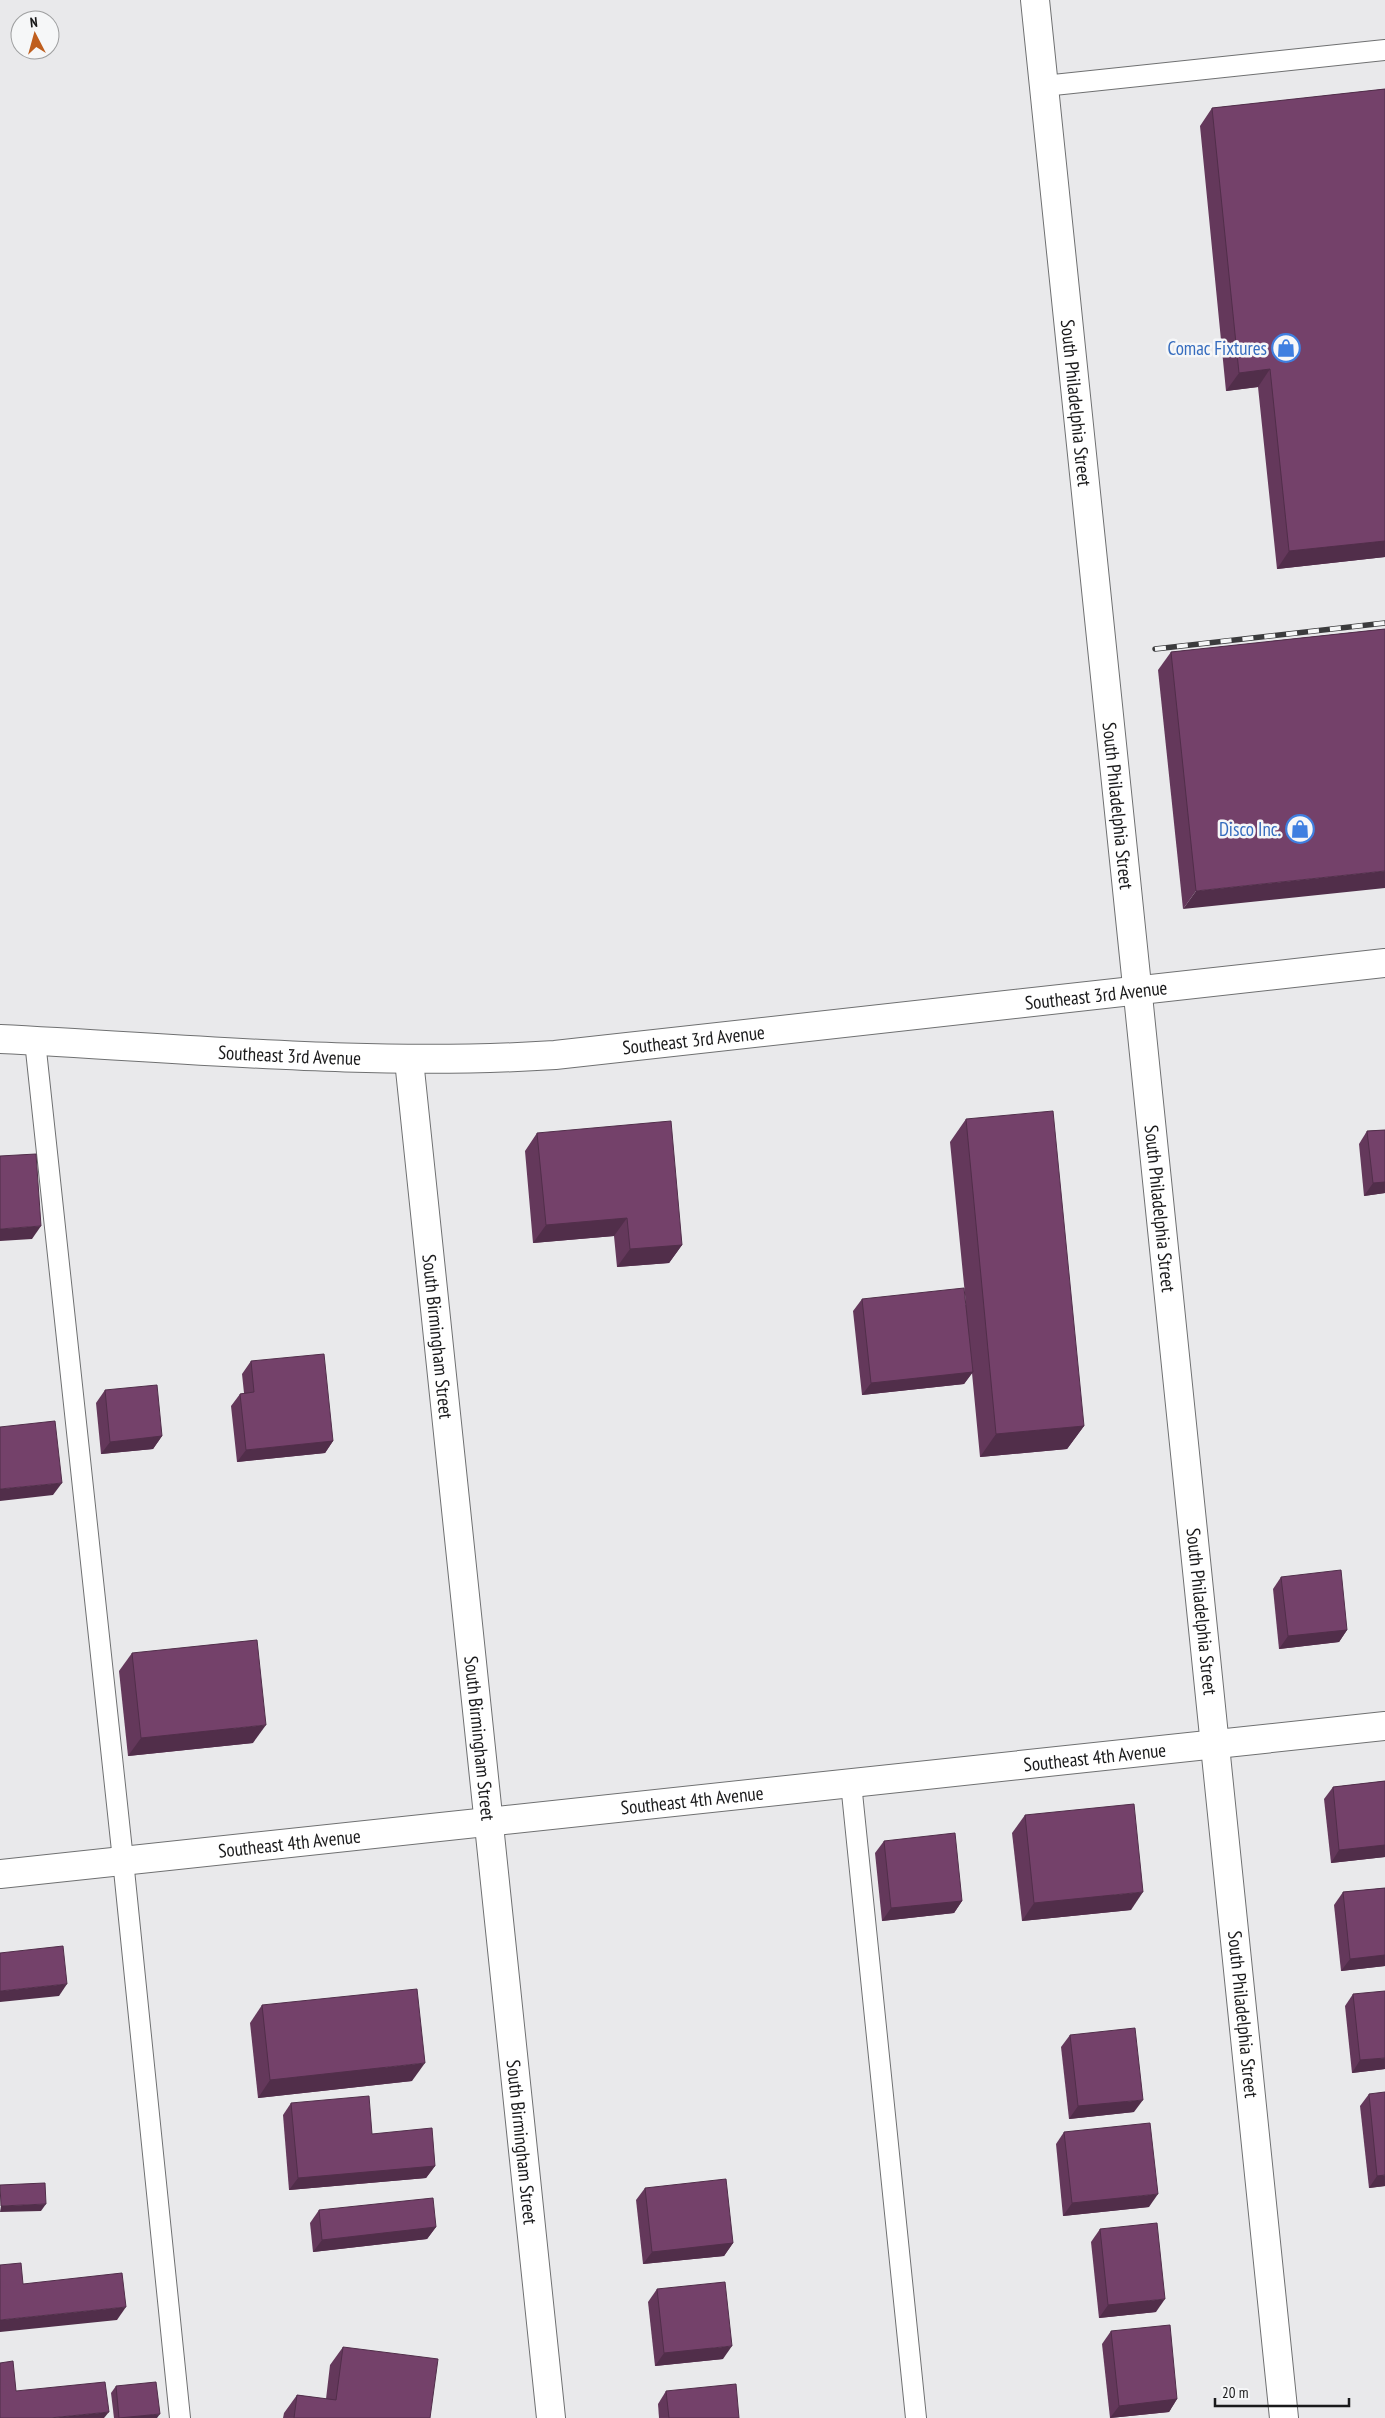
<svg xmlns="http://www.w3.org/2000/svg" width="1385" height="2418" viewBox="0 0 1385 2418" font-family="'PT Sans Narrow',sans-serif">
  <style>
    .lines { fill: none; stroke-linecap: round; stroke-linejoin: round }
    .lane-casing { stroke: #6f7071; stroke-width: 22 }
    .street-casing { stroke: #6f7071; stroke-width: 30 }
    .secondary-casing { stroke: #6f7071; stroke-width: 30 }
    .lane { stroke: #fff; stroke-width: 20 }
    .street { stroke: #fff; stroke-width: 28 }
    .secondary { stroke: #fff; stroke-width: 28 }
    .rail-casing { stroke: #3b3b3d; stroke-width: 5.5 }
    .rail { stroke: #f6f7f8; stroke-width: 4; stroke-dasharray: 11; stroke-linecap: butt }
    .wall { fill: #64385b }
    .shaded-wall { fill: #512e4a }
    .building { fill: #74416a; stroke: #512e4a }
    .labels { text-anchor: middle; dominant-baseline: central; stroke-width: 5; stroke-linejoin: round; paint-order: stroke }
    .shop-label { font-size: 19px; fill: #366cbe; stroke: #f6f7f8; text-anchor: end }
    .street-label { font-size: 19px; fill: #1a1a1b; stroke: #f6f7f8 }
  </style>
  <rect width="100%" height="100%" fill="#e9e9eb"/>
  <g class="lines">
    <defs>
      <g id="lane">
        <polyline points="1044,86 1385,50"/>
        <polyline points="35,1041 123,1860 180,2418"/>
        <polyline points="851,1783 916,2418"/>
      </g>
      <g id="street">
        <path id="s1" d="M1035 0C1117 806 1204 1612 1284 2418"/>
        <path id="s2" d="M409 1060 551 2418"/>
        <path id="s3" d="M0 1874 1385 1726"/>
      </g>
      <g id="secondary">
        <path id="s4" d="M0 1039C185 1048 370 1067 555 1055L1385 963"/>
      </g>
    </defs>
    <!-- lane casing -->
    <use href="#lane" class="lane-casing"/>
    <!-- street casing -->
    <use href="#street" class="street-casing"/>
    <!-- secondary casing -->
    <use href="#secondary" class="secondary-casing"/>
    <!-- lane -->
    <use href="#lane" class="lane"/>
    <!-- street -->
    <use href="#street" class="street"/>
    <!-- secondary -->
    <use href="#secondary" class="secondary"/>
    <defs>
      <polyline id="rail" points="1155,649 1385,623"/>
    </defs>
    <!-- rail casing -->
    <use href="#rail" class="rail-casing"/>
    <!-- rail -->
    <use href="#rail" class="rail"/>
  </g>
  <!-- wall -->
  <g class="wall">
    <polygon points="1385,89 1385,557 1277,569 1258,387 1226,391 1200,126 1212,108"/>
    <polygon points="1385,629 1183,909 1158,670 1171,652"/>
    <polygon points="966,1119 1084,1426 1067,1449 980,1457 972,1373 964,1384 862,1395 853,1311 862,1299 966,1305 950,1142"/>
    <polygon points="1385,1130 1385,1193 1364,1196 1359,1144 1367,1131"/>
    <polygon points="537,1133 682,1245 669,1263 617,1267 614,1236 533,1243 525,1151"/>
    <polygon points="251,1361 333,1441 325,1453 237,1462 231,1406 240,1394 244,1393 242,1374"/>
    <polygon points="105,1390 162,1436 153,1449 101,1454 96,1403"/>
    <polygon points="1281,1577 1347,1630 1339,1642 1279,1649 1273,1589"/>
    <polygon points="132,1653 253,1743 128,1756 119,1671"/>
    <polygon points="1385,1781 1385,1857 1331,1863 1324,1799 1333,1787"/>
    <polygon points="1025,1815 1131,1910 1022,1921 1012,1833"/>
    <polygon points="884,1841 962,1901 954,1913 882,1921 875,1853"/>
    <polygon points="1385,1888 1385,1966 1341,1971 1334,1905 1343,1892"/>
    <polygon points="1353,1994 1385,2069 1352,2073 1345,2006"/>
    <polygon points="262,2005 412,2081 258,2098 250,2023"/>
    <polygon points="1070,2035 1134,2112 1069,2119 1061,2047"/>
    <polygon points="1369,2094 1385,2186 1369,2188 1360,2106"/>
    <polygon points="291,2103 372,2134 435,2166 426,2178 289,2190 283,2115"/>
    <polygon points="1064,2132 1149,2207 1063,2216 1056,2144"/>
    <polygon points="645,2188 733,2243 724,2256 643,2264 636,2200"/>
    <polygon points="319,2210 436,2227 427,2239 313,2252 310,2223"/>
    <polygon points="1100,2229 1156,2312 1099,2318 1091,2242"/>
    <polygon points="657,2289 723,2359 655,2366 648,2302"/>
    <polygon points="1111,2331 1177,2399 1169,2412 1110,2418 1102,2344"/>
    <polygon points="343,2347 430,2418 283,2418 284,2413 297,2395 326,2399 330,2365"/>
    <polygon points="116,2386 157,2418 114,2418 111,2393"/>
    <polygon points="666,2391 739,2418 659,2418 658,2404"/>
  </g>
  <!-- shaded-wall -->
  <g class="shaded-wall">
    <polygon points="1270,369 1258,387 1226,391 1239,373"/>
    <polygon points="1385,541 1385,557 1277,569 1289,551"/>
    <polygon points="1385,871 1385,888 1183,909 1196,891"/>
    <polygon points="1385,1182 1385,1193 1364,1196 1373,1183"/>
    <polygon points="627,1218 614,1236 533,1243 546,1225"/>
    <polygon points="41,1226 32,1239 0,1241 0,1229"/>
    <polygon points="682,1245 669,1263 617,1267 630,1249"/>
    <polygon points="973,1372 964,1384 862,1395 871,1383"/>
    <polygon points="1084,1426 1067,1449 980,1457 996,1434"/>
    <polygon points="162,1436 153,1449 101,1454 110,1442"/>
    <polygon points="333,1441 325,1453 237,1462 246,1450"/>
    <polygon points="62,1483 53,1495 0,1501 0,1489"/>
    <polygon points="1347,1630 1339,1642 1279,1649 1288,1636"/>
    <polygon points="266,1725 253,1743 128,1756 141,1738"/>
    <polygon points="1385,1845 1385,1857 1331,1863 1339,1850"/>
    <polygon points="1143,1892 1131,1910 1022,1921 1034,1903"/>
    <polygon points="962,1901 954,1913 882,1921 891,1908"/>
    <polygon points="1385,1955 1385,1966 1341,1971 1350,1959"/>
    <polygon points="67,1984 59,1996 0,2002 0,1991"/>
    <polygon points="1385,2058 1385,2069 1352,2073 1360,2060"/>
    <polygon points="425,2063 412,2081 258,2098 270,2080"/>
    <polygon points="1143,2100 1134,2112 1069,2119 1078,2106"/>
    <polygon points="435,2166 426,2178 289,2190 298,2178"/>
    <polygon points="1385,2175 1385,2186 1369,2188 1377,2176"/>
    <polygon points="1158,2194 1149,2207 1063,2216 1072,2203"/>
    <polygon points="46,2204 41,2211 0,2212 1,2206"/>
    <polygon points="436,2227 427,2239 313,2252 322,2240"/>
    <polygon points="733,2243 724,2256 643,2264 652,2252"/>
    <polygon points="1165,2299 1156,2312 1099,2318 1108,2305"/>
    <polygon points="126,2307 117,2320 0,2332 0,2320"/>
    <polygon points="732,2346 723,2359 655,2366 664,2353"/>
    <polygon points="1177,2399 1169,2412 1110,2418 1119,2406"/>
    <polygon points="109,2412 104,2418 50,2418"/>
    <polygon points="160,2414 157,2418 124,2418"/>
  </g>
  <!-- building -->
  <g class="building">
    <polygon points="1385,89 1385,541 1289,551 1270,369 1239,373 1212,108"/>
    <polygon points="1385,629 1385,871 1196,891 1171,652"/>
    <polygon points="1053,1111 1084,1426 996,1434 966,1119"/>
    <polygon points="671,1121 682,1245 630,1249 627,1218 546,1225 537,1133"/>
    <polygon points="1385,1130 1385,1182 1373,1183 1367,1131"/>
    <polygon points="36,1154 41,1226 0,1229 0,1156"/>
    <polygon points="964,1288 973,1372 871,1383 862,1299"/>
    <polygon points="324,1354 333,1441 246,1450 240,1394 254,1392 251,1361"/>
    <polygon points="157,1385 162,1436 110,1442 105,1390"/>
    <polygon points="55,1421 62,1483 0,1489 0,1427"/>
    <polygon points="1341,1570 1347,1630 1288,1636 1281,1577"/>
    <polygon points="257,1640 266,1725 141,1738 132,1653"/>
    <polygon points="1385,1781 1385,1845 1339,1850 1333,1787"/>
    <polygon points="1134,1804 1143,1892 1034,1903 1025,1815"/>
    <polygon points="955,1833 962,1901 891,1908 884,1841"/>
    <polygon points="1385,1888 1385,1955 1350,1959 1343,1892"/>
    <polygon points="63,1946 67,1984 0,1991 0,1953"/>
    <polygon points="417,1989 425,2063 270,2080 262,2005"/>
    <polygon points="1385,1991 1385,2058 1360,2060 1353,1994"/>
    <polygon points="1135,2028 1143,2100 1078,2106 1070,2035"/>
    <polygon points="1385,2092 1385,2175 1377,2176 1369,2094"/>
    <polygon points="369,2096 372,2134 432,2128 435,2166 298,2178 291,2103"/>
    <polygon points="1150,2123 1158,2194 1072,2203 1064,2132"/>
    <polygon points="726,2179 733,2243 652,2252 645,2188"/>
    <polygon points="45,2183 46,2204 1,2206 0,2185"/>
    <polygon points="433,2198 436,2227 322,2240 319,2210"/>
    <polygon points="1157,2223 1165,2299 1108,2305 1100,2229"/>
    <polygon points="21,2263 23,2284 122,2273 126,2307 0,2320 0,2265"/>
    <polygon points="725,2282 732,2346 664,2353 657,2289"/>
    <polygon points="1170,2325 1177,2399 1119,2406 1111,2331"/>
    <polygon points="343,2347 438,2359 430,2418 294,2418 297,2395 336,2400"/>
    <polygon points="13,2361 16,2391 105,2382 109,2412 50,2418 0,2418 0,2363"/>
    <polygon points="156,2382 160,2414 119,2418 116,2386"/>
    <polygon points="736,2384 739,2418 669,2418 666,2391"/>
  </g>
  <!-- icons -->
  <defs>
    <symbol id="shop-ring" viewBox="-11 -11 22 22"><circle r="9.5" fill="#f6f7f8" stroke="#3f7fe0" stroke-width="1.5"/><path d="M-5-2.5h2.3a2.7 3.5 0 0 1 5.4 0H5L5.5 6h-11ZM-1.5-2.5h3a1.5 2.3 0 0 0-3 0Z" fill="#3f7fe0"/></symbol>
  </defs>
  <g fill-rule="evenodd">
    <use href="#shop-ring" x="1270" y="332" width="32" height="32"/>
    <use href="#shop-ring" x="1284" y="813" width="32" height="32"/>
  </g>
  <g class="labels">
    <!-- shop labels -->
    <g class="shop-label">
      <text x="1267" y="348">Comac Fixtures</text>
      <text x="1281" y="829">Disco Inc.</text>
    </g>
    <!-- street labels -->
    <g class="street-label">
      <text stroke="none"><textPath href="#s1" startOffset="405">South Philadelphia Street</textPath></text>
      <text stroke="none"><textPath href="#s1" startOffset="810">South Philadelphia Street</textPath></text>
      <text stroke="none"><textPath href="#s4" startOffset="1100">Southeast 3rd Avenue</textPath></text>
      <text stroke="none"><textPath href="#s4" startOffset="695">Southeast 3rd Avenue</textPath></text>
      <text stroke="none"><textPath href="#s4" startOffset="290">Southeast 3rd Avenue</textPath></text>
      <text stroke="none"><textPath href="#s1" startOffset="1215">South Philadelphia Street</textPath></text>
      <text stroke="none"><textPath href="#s2" startOffset="278">South Birmingham Street</textPath></text>
      <text stroke="none"><textPath href="#s1" startOffset="1620">South Philadelphia Street</textPath></text>
      <text stroke="none"><textPath href="#s2" startOffset="682">South Birmingham Street</textPath></text>
      <text stroke="none"><textPath href="#s3" startOffset="1101">Southeast 4th Avenue</textPath></text>
      <text stroke="none"><textPath href="#s3" startOffset="696">Southeast 4th Avenue</textPath></text>
      <text stroke="none"><textPath href="#s3" startOffset="291">Southeast 4th Avenue</textPath></text>
      <text stroke="none"><textPath href="#s1" startOffset="2025">South Philadelphia Street</textPath></text>
      <text stroke="none"><textPath href="#s2" startOffset="1088">South Birmingham Street</textPath></text>
    </g>
  </g>
  <!-- north arrow -->
  <g transform="translate(35 35) rotate(354)"><circle r="24" fill="#f6f7f8" stroke="#9e9fa0"/>
  <path d="M0-4L9 19L0 12L-9 19Z" fill="#bf5e1e"/>
  <text y="-8" font-size="14" font-weight="bold" text-anchor="middle" fill="#1a1a1b">N</text>
  </g>
  <!-- scale -->
  <path d="M1215 2398v8h134v-8" fill="none" stroke="#1a1a1b" stroke-width="2.5"/>
  <text x="1222" y="2398" font-size="15" fill="#1a1a1b" stroke="#f6f7f8" stroke-width="4" paint-order="stroke">20 m</text>
</svg>
